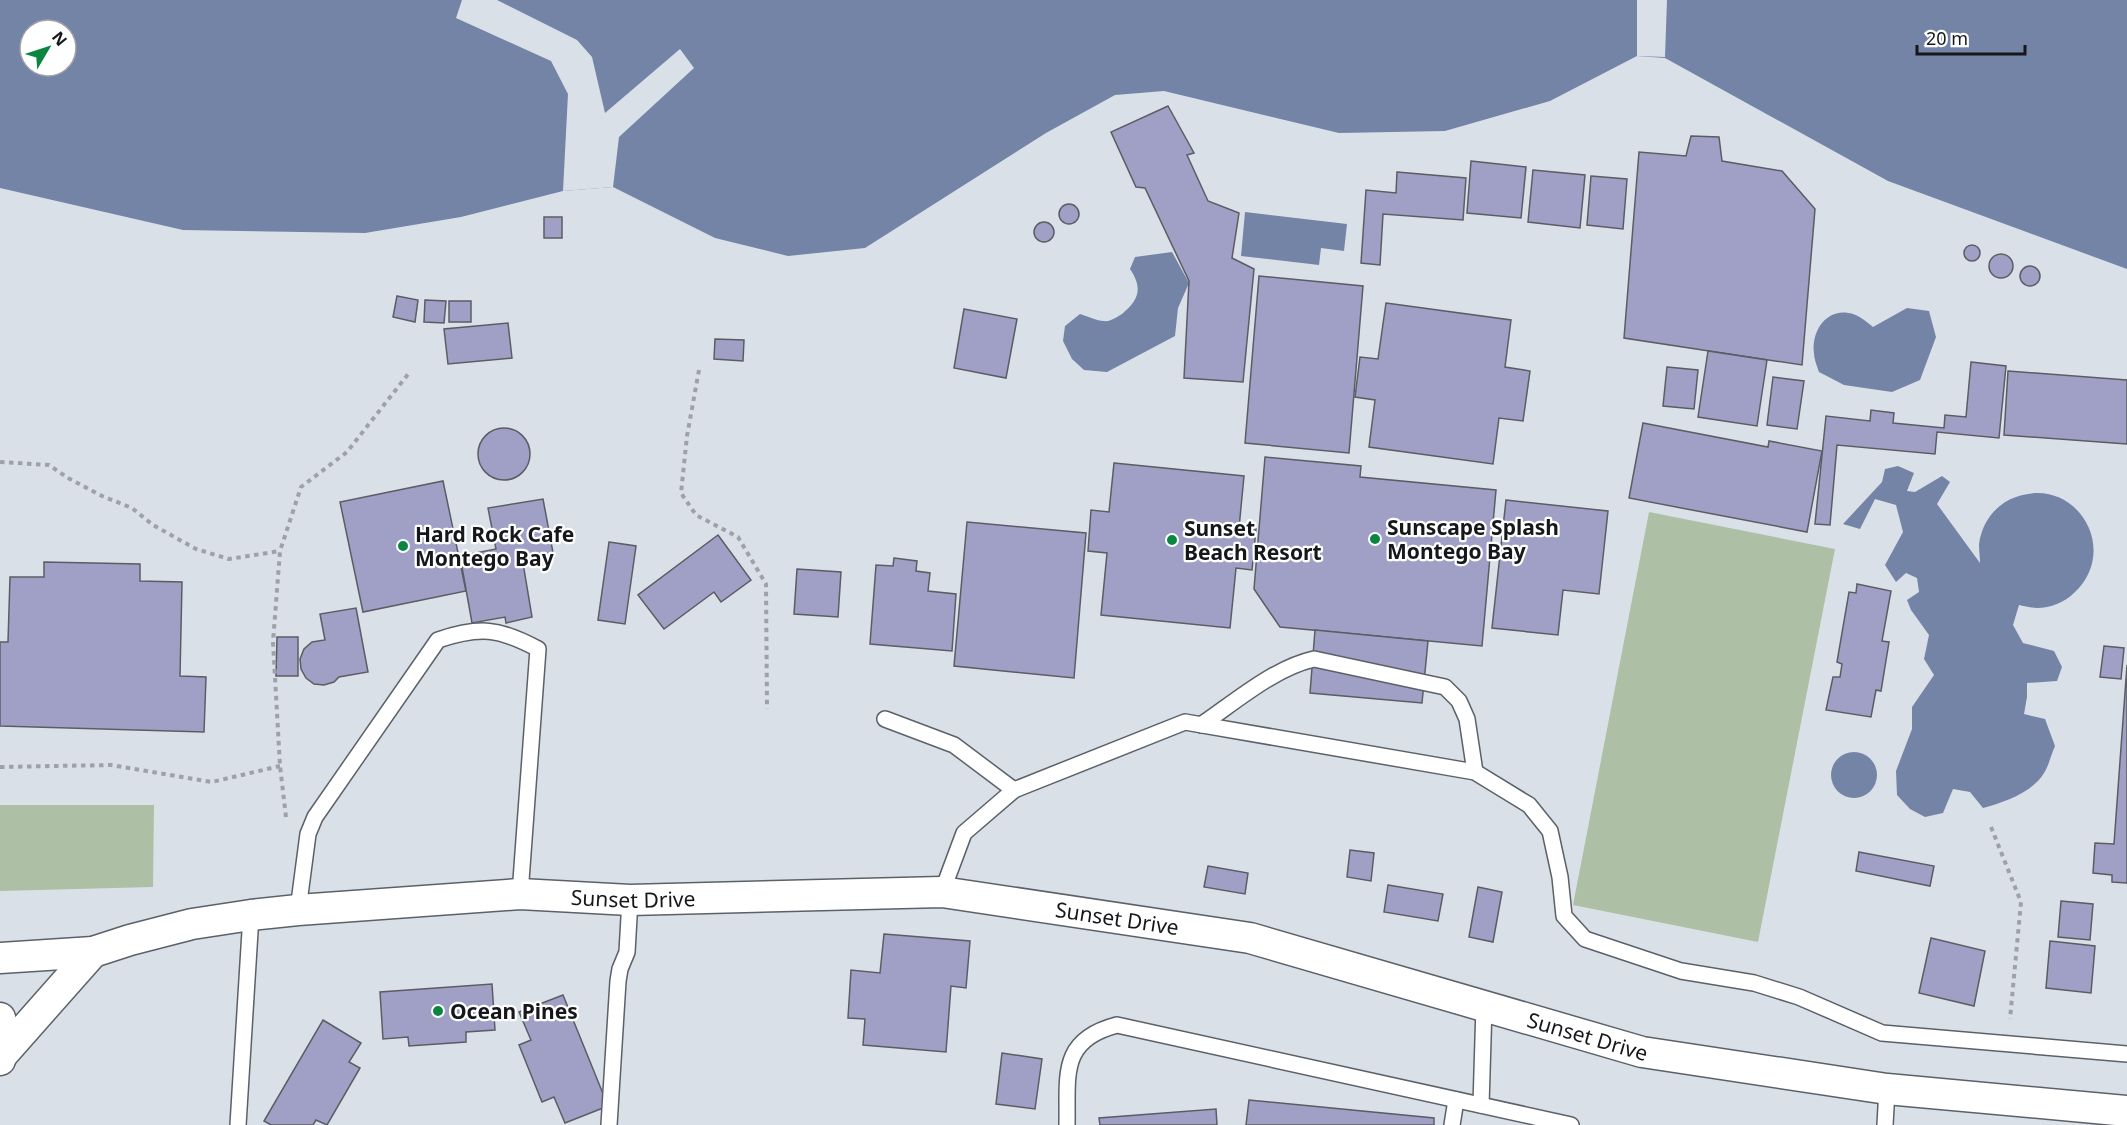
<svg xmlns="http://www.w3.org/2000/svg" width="2127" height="1125" viewBox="0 0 2127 1125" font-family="'Noto Sans',sans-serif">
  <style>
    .green { fill: #adc0a5 }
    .water { fill: #7484a6; fill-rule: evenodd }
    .pier { fill: #dae0e8 }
    .building { fill: #a0a0c6; stroke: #5c5c64; stroke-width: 1.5 }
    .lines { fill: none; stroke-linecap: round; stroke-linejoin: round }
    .service-casing { stroke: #5c6168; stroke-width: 18 }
    .minor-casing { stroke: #5c6168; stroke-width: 33 }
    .path { stroke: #9da2a8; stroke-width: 4; stroke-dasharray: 4.5 4.5; stroke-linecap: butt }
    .service { stroke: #fff; stroke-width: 15 }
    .minor { stroke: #fff; stroke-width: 30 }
    .poi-dot { fill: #0a8641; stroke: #fff; stroke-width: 2 }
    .labels { text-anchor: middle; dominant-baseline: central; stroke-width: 4.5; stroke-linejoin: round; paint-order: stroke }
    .poi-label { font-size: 21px; font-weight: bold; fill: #15171a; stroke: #fff; text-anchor: start }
    .street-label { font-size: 21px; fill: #15171a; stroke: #fff }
  </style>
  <rect width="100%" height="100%" fill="#dae0e8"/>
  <!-- green -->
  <g class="green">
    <polygon points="1649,512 1835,549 1758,942 1573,905"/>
    <polygon points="0,805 154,805 153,887 0,891"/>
  </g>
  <!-- water -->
  <g class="water">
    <path d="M0 0H2127V269L1888 181 1665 58 1637 56 1550 101 1445 131 1339 133 1164 91 1115 95 1046 133 865 248 788 256 715 238 613 187 563 191 461 217 365 233 183 230 0 188ZM30 30H66V66H30Z"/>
    <polygon points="1245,212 1347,224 1344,251 1321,248 1319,265 1241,256"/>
    <path d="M1172 252 1189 283 1178 308 1175 336 1107 372 1084 370 1072 359 1063 341 1065 326 1080 314C1087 316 1097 321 1104 321 1110 322 1117 317 1122 314 1139 300 1143 288 1130 269L1135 257Z"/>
    <path d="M1907 308 1929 311 1936 337 1920 380 1892 392 1844 385 1819 372C1817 366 1814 359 1814 353 1811 330 1828 306 1853 314 1860 316 1867 322 1873 327Z"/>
    <path d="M1898 466 1914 473 1907 491 1915 492 1942 476 1950 482 1937 504 1980 563C1980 558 1979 551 1979 545 1981 524 1995 504 2016 497 2076 475 2121 550 2074 593 2065 602 2050 608 2037 608 2031 608 2024 606 2019 605L2013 625 2023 643 2054 651 2062 667 2057 681 2027 683V697L2024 714 2045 719 2055 746C2051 755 2049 765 2044 773 2032 793 2004 802 1983 808L1970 792 1953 789 1943 813 1925 817 1910 809 1897 795 1896 771 1912 729V707L1934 675 1924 659 1929 635 1911 610 1907 600 1919 592 1917 578 1906 573 1896 582 1885 565 1903 532 1896 505 1875 499 1860 529 1843 524 1882 482 1885 469Z"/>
    <circle cx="1854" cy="775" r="23"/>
  </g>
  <!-- pier -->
  <g class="pier">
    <polygon points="462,0 497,0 577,40 592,57 605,113 680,49 694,68 619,137 613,187 563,191 568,94 551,61 456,18"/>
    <polygon points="1637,0 1667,0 1665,57 1637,56"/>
  </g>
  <!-- building -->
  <g class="building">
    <polygon points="1168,106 1194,153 1187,155 1208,201 1239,213 1232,258 1254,269 1243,382 1184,378 1189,281 1145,188 1136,187 1111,132"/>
    <polygon points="1691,136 1719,137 1722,161 1782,171 1815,209 1802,365 1624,338 1639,152 1686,156"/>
    <polygon points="1471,161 1526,167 1521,218 1467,213"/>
    <polygon points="1533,170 1585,175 1580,228 1528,222"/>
    <polygon points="1397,172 1466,178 1463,220 1383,214 1380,265 1361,263 1366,190 1396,193"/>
    <polygon points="1591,176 1627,179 1623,229 1587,225"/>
    <circle cx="1069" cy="214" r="10"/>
    <rect x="544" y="217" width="18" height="21"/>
    <circle cx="1044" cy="232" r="10"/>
    <circle cx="1972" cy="253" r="8"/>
    <circle cx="2001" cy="266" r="12"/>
    <circle cx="2030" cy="276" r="10"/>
    <polygon points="1259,276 1363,286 1349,453 1245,443"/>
    <polygon points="397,296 418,300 415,322 393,317"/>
    <polygon points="425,300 446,301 444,323 424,322"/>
    <rect x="449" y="301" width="22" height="21"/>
    <polygon points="1386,303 1511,320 1505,367 1530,371 1523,421 1499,418 1493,464 1369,447 1375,400 1355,397 1360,357 1378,359"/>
    <polygon points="964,309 1017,319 1006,378 954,368"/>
    <polygon points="508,323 512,358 448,364 444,329"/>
    <polygon points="715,339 744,340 743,361 714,359"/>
    <polygon points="1708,351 1767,360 1757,426 1698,417"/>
    <polygon points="1971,362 2006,366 1999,438 1937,432 1935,454 1837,445 1830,525 1815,524 1826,416 1870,421 1871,410 1894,413 1893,423 1944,428 1945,415 1966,417"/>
    <polygon points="1667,367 1698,370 1694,409 1663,406"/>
    <polygon points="2008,371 2127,380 2127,444 2004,435"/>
    <polygon points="1773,377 1804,381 1797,429 1767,425"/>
    <polygon points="1643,423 1768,447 1769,441 1822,451 1807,532 1629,498"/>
    <circle cx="504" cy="454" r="26"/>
    <polygon points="1265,457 1361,466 1360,477 1496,490 1482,646 1280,627 1254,589"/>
    <polygon points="1114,463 1244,476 1239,528 1256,529 1252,570 1236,568 1230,628 1101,615 1107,553 1088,551 1091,510 1109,512"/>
    <polygon points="443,481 466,591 363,612 340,502"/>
    <polygon points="543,499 554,558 523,563 532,617 506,623 505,617 472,623 460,556 496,549 488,508"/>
    <polygon points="1506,500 1608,511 1599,594 1563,590 1558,635 1492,628"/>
    <polygon points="967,522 1086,533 1074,678 954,666"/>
    <polygon points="718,535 751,580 721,602 714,592 664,629 638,595"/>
    <polygon points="609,542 636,546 625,624 598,620"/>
    <polygon points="894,558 917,561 916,571 930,573 928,591 956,594 952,651 870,644 876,565 893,566"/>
    <polygon points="44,562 140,564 140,581 182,582 180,676 206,677 204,732 0,726 0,642 8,642 10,577 44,577"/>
    <polygon points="797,569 841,572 838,617 794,614"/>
    <polygon points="1857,584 1891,591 1882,641 1889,642 1881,691 1876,690 1871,717 1826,710 1833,677 1840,677 1842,664 1837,662 1849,592 1856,593"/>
    <polygon points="356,608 368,672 339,677 334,682 324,685 314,684 306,678 301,669 300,659 304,649 312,642 325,640 320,614"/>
    <polygon points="1315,630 1428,641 1422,703 1310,693"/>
    <polygon points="277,637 298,637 298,676 276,676"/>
    <polygon points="2104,646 2124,648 2121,679 2100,677"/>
    <polygon points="2127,665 2127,883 2112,882 2112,875 2093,873 2095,843 2114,844"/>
    <polygon points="1350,850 1374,853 1371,881 1347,877"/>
    <polygon points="1859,852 1934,866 1930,886 1856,871"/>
    <polygon points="1208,866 1248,873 1245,894 1204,887"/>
    <polygon points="1388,885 1443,894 1438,921 1384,912"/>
    <polygon points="1478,887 1502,892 1493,942 1469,937"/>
    <polygon points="2061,901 2093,904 2090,940 2058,937"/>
    <polygon points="884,934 970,941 966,988 951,986 946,1052 863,1045 865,1019 848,1018 851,970 880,973"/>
    <polygon points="1931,938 1985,951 1974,1006 1919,993"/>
    <polygon points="2050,941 2095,946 2091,993 2046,988"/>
    <polygon points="492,984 495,1030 466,1032 466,1042 409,1046 408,1037 383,1039 380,992"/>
    <polygon points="563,995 608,1106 565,1123 554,1097 542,1102 519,1045 531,1040 519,1012"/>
    <polygon points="323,1020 361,1043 349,1062 360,1068 327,1125 316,1120 313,1125 271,1125 264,1121"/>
    <polygon points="1002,1053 1042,1059 1035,1109 996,1104"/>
    <polygon points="1249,1100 1434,1118 1434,1125 1246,1125"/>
    <polygon points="1216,1109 1217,1125 1100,1125 1099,1118"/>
  </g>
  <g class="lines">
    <defs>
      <g id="service">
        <polyline points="885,719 954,745 1014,790"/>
        <path d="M1201 725C1235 702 1274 668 1314 659L1445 687 1459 701 1467 719 1475 772"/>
        <polyline points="942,892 964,833 1014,790 1185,722 1475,772 1529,805 1550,831 1560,877 1564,916 1585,939 1681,971 1754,983 1799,997 1882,1033 2127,1054"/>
        <path d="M298 910 308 834 315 817 438 640C480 626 499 628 538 649L520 894"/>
        <polyline points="1481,1105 1484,1006"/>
        <polyline points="238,1125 251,915"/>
        <polyline points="609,1125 618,981 620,969 627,952 630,900"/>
        <path d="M1067 1125C1068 1076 1059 1040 1117 1025L1571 1125"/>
        <polyline points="1452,1125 1456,1100"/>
        <polyline points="1885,1125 1887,1089"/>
      </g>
      <g id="minor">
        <path id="s1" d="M0 958 93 952 130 940 192 924 251 915 298 910 520 894 630 900 942 892 1250 938 1642 1052 1887 1089 2127 1111"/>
        <polyline points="0,1018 3,1028 0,1060"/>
        <polyline points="1,1056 93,952"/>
      </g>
    </defs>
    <!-- service casing -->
    <use href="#service" class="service-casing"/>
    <!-- minor casing -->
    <use href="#minor" class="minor-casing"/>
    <!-- path -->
    <g class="path">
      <polyline points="699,370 687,436 681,493 696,515 738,537 766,584 767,709"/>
      <polyline points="0,462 49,465 68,478 102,496 132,508 153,525 196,549 229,559 280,551"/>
      <polyline points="0,767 111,765 212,782 280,766"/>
      <polyline points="286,817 280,766 273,642 280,551 301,487 347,452 409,373"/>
      <polyline points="1991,827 2021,902 2010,1019"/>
    </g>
    <!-- service -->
    <use href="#service" class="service"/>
    <!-- minor -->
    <use href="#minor" class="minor"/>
  </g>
  <!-- markers -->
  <g class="poi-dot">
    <circle cx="1375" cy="539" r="6"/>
    <circle cx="1172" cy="540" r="6"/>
    <circle cx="403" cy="546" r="6"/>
    <circle cx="438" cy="1011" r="6"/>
  </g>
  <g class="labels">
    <!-- poi labels -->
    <g class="poi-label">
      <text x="1387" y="527">Sunscape Splash<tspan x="1387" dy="24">Montego Bay</tspan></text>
      <text x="1184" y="528">Sunset<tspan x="1184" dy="24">Beach Resort</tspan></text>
      <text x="415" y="534">Hard Rock Cafe<tspan x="415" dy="24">Montego Bay</tspan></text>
      <text x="450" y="1011">Ocean Pines</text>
    </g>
    <!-- street labels -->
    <g class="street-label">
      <text stroke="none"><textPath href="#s1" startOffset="639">Sunset Drive</textPath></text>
      <text stroke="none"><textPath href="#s1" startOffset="1125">Sunset Drive</textPath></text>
      <text stroke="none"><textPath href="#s1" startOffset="1611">Sunset Drive</textPath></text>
    </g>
  </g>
  <!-- north arrow -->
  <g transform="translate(48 48) rotate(51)"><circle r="28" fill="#ffffff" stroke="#a1a2a3" stroke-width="1.5"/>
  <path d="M0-4.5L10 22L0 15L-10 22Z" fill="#0a8641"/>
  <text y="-9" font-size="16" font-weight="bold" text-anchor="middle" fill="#15171a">N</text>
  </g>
  <!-- scale -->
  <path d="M1917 45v9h108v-9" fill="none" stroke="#15171a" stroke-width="3"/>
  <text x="1926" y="45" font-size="18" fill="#15171a" stroke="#ffffff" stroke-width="4.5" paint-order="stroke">20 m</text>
</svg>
